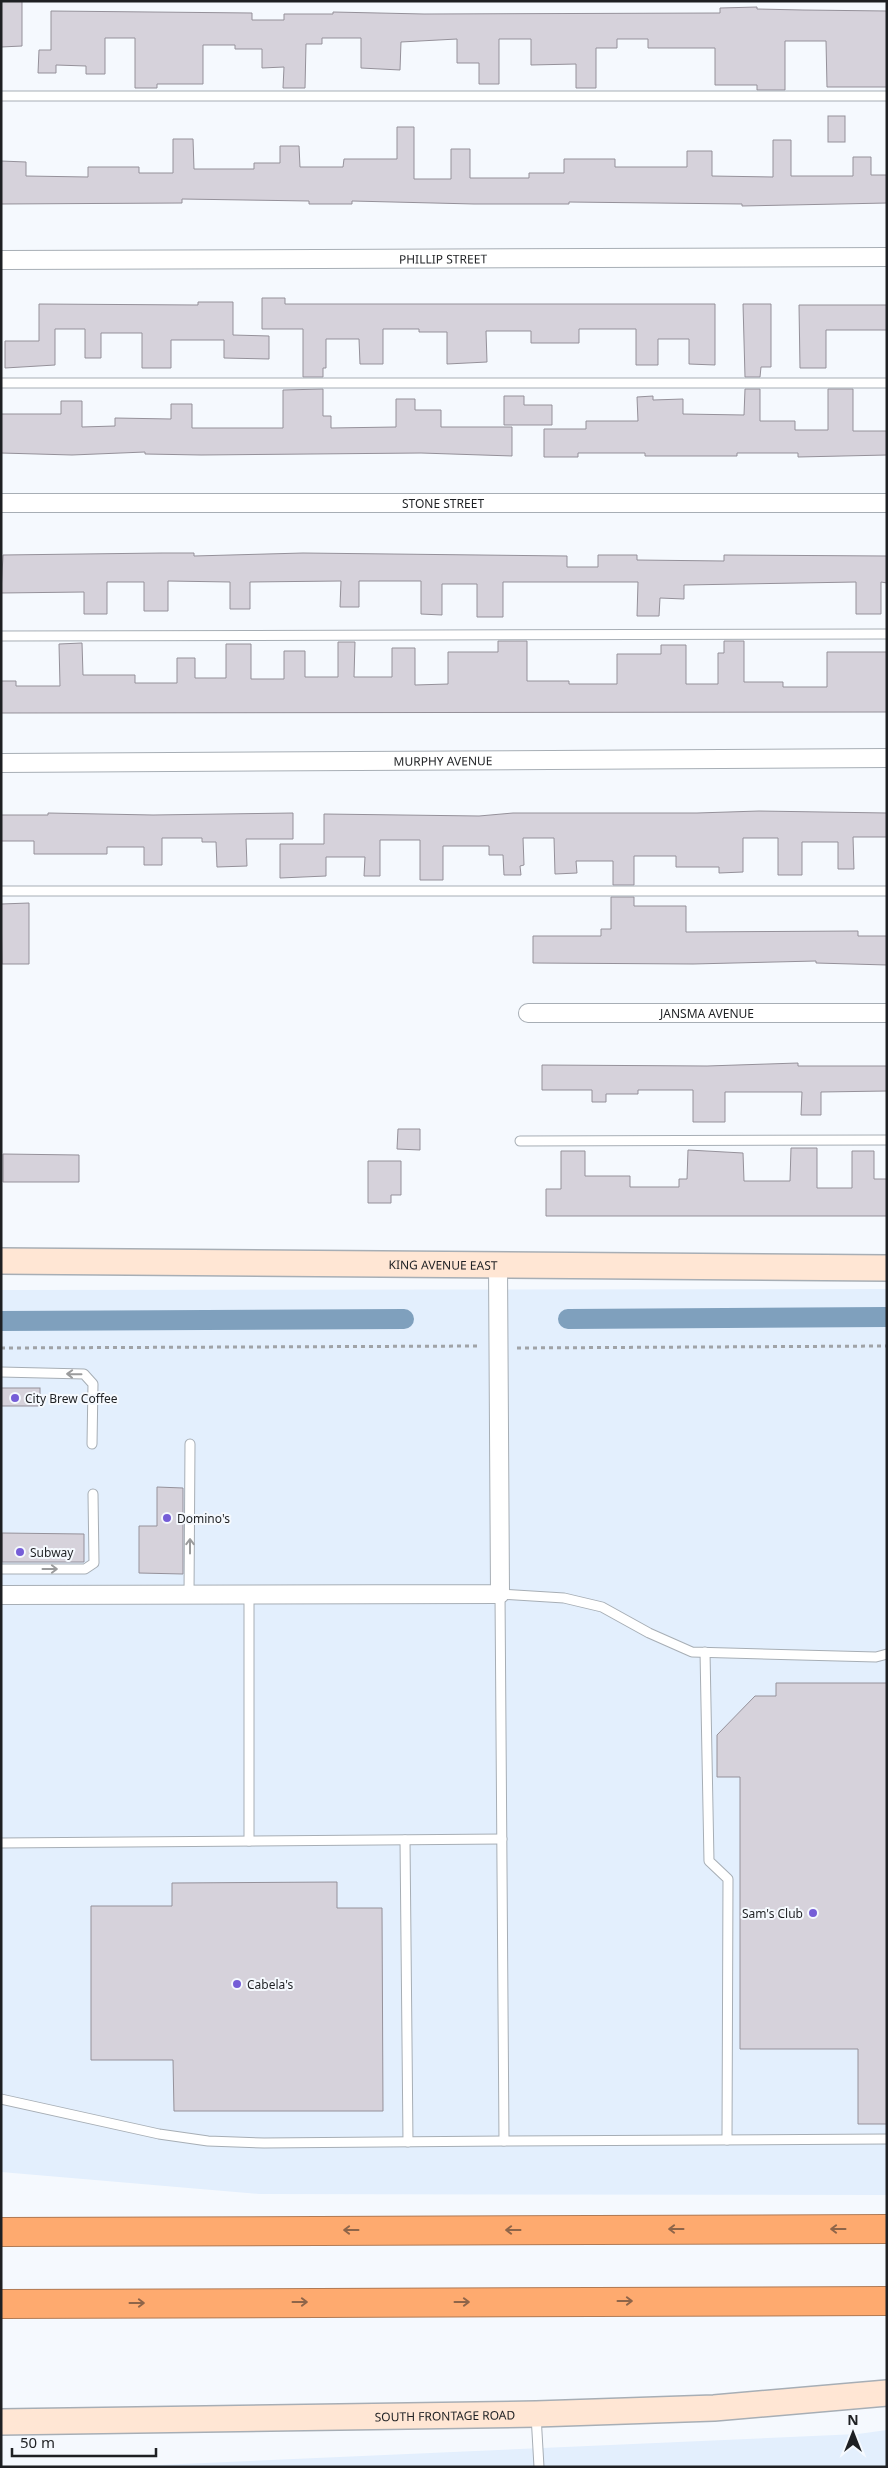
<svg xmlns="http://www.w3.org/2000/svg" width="888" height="2468" viewBox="0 0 888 2468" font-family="'Noto Sans',sans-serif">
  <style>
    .built { fill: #e3effd }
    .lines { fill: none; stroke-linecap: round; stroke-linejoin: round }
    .canal { stroke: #7fa0bd; stroke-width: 20 }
    .building { fill: #d6d2db; stroke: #95919a }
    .lane-casing { stroke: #a7aeb5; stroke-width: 11 }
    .street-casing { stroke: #a7aeb5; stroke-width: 20 }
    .secondary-casing { stroke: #a7aeb5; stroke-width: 28 }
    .highway-casing { stroke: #b07a54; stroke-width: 30 }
    .path { stroke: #a0a3a7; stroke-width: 3; stroke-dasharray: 4 4; stroke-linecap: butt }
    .lane { stroke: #fff; stroke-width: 9 }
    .street { stroke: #fff; stroke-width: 18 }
    .secondary { stroke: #ffe6d4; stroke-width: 25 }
    .highway { stroke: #feaa6f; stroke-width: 28 }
    .oneway { stroke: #9a9b9c }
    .oneway2 { stroke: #8e6549 }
    .poi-dot { fill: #755dd7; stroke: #f5f9fe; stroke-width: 2 }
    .labels { text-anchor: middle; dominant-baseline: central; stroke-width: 4; stroke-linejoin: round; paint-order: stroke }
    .street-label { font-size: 12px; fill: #1e2023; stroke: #f5f9fe }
    .poi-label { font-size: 12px; fill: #1e2023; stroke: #f5f9fe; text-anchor: start }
  </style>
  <rect width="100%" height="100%" fill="#f5f9fe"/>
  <!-- built -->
  <g class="built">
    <polygon points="887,1289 887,2195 259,2194 1,2172 1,1290"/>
    <polygon points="887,2430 887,2467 113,2467 858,2434"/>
  </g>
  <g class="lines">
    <!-- canal -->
    <g class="canal">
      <polyline points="568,1319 887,1317"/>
      <polyline points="1,1321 404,1319"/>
    </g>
  </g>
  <!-- building -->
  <g class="building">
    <polygon points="1,1 22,1 22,46 1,47"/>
    <polygon points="757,7 757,9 803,10 887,11 887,87 827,87 826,41 785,41 785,90 757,90 757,85 715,85 715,48 648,48 648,39 617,39 617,48 596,48 596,88 576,88 576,64 531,65 531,39 499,39 499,84 479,84 479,63 457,63 457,39 401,42 400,70 361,68 361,38 322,38 322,44 306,44 305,88 283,88 284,67 262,68 262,49 235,49 235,45 203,45 203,84 157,84 157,88 135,88 135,38 105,38 105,74 86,74 86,66 56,65 56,73 38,73 39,50 51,50 51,11 252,13 252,20 284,20 284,14 333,14 333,12 424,14 720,13 720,8"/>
    <rect x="828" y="116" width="17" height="26"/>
    <polygon points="397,127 414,127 414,179 451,179 451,149 470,149 470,178 529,178 529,173 564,173 564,159 615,159 615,167 687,167 687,151 712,151 712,176 773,177 773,140 791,140 791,176 853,176 853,157 871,157 871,175 887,175 887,203 742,206 742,204 569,202 569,204 474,204 352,201 352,204 309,204 309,201 182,199 182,203 1,204 1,161 26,162 26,176 88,177 88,167 139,167 139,173 173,173 173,139 193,139 194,169 254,169 254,163 280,163 280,146 299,146 300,167 343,167 344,159 397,159"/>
    <polygon points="262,298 285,298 285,304 715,304 715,365 689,364 689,339 658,339 658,365 636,365 636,329 579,329 579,343 531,343 531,331 486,331 487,362 447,364 447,332 419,332 419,329 383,329 383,364 360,364 359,339 326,339 326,368 323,368 323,377 303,377 303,329 262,329"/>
    <polygon points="198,302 233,302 233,335 269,336 269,359 224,358 224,340 171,340 171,368 142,368 142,333 101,333 101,358 85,358 85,329 55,329 55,365 5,368 5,341 39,341 39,304 198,305"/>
    <polygon points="743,304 771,304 771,367 761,367 760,377 745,377"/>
    <polygon points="799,305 887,305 887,330 826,330 826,368 800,368"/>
    <polygon points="323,389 323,416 331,416 331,428 396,427 396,399 415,399 415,410 441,410 441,427 512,427 512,456 421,453 201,455 145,454 145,452 72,455 1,453 1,414 61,414 61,401 82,401 82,427 115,426 115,418 171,419 171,404 192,404 192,428 283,428 283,390"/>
    <polygon points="745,389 760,389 760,421 795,421 795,430 828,430 828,389 853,389 853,431 887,431 887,455 798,457 798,453 737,453 737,456 645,456 645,453 578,453 578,457 544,457 544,429 586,429 586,421 638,421 637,397 653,396 653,400 683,399 683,414 744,415"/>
    <polygon points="504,396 524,396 524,405 552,405 552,425 504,425"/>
    <polygon points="162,553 194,553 194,556 303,553 567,556 567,567 598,567 598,555 637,555 637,560 724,561 724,555 887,556 887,583 881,582 881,614 856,614 856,582 684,585 684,599 660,598 659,616 637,616 638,582 503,582 503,617 477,617 477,584 442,584 442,615 421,614 421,581 359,581 359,607 340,607 341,581 250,582 250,609 230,609 230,582 168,581 168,611 144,611 144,582 107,582 107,614 84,614 84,592 1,593 3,555"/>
    <polygon points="498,641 527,641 527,681 569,681 569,684 617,684 617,654 661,654 661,645 686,645 686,684 718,684 718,653 724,653 724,641 744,641 744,682 783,682 783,687 827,687 827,652 887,652 887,712 1,713 1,681 16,681 16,686 60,686 59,644 82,643 83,675 135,675 135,683 177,683 177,658 195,658 195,678 226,678 226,644 251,644 251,679 284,679 284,651 305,651 305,677 338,677 338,642 355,642 354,677 392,677 392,648 415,648 415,685 448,684 448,652 498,652"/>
    <polygon points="759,811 887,813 887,837 853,837 854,869 838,869 838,842 802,842 802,875 778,875 778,838 743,838 743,872 719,873 719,867 676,867 676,856 634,856 634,885 613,885 613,861 576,861 577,873 555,874 554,838 523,838 524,865 520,866 521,875 504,875 503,855 489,855 489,846 443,846 443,880 420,880 420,840 380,840 380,876 364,876 365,857 326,857 326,876 280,878 280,844 324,844 324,814 479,816 513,813 697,813"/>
    <polygon points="48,813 153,815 293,813 293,839 246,839 247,866 217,867 216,842 202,842 202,838 162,838 162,865 144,865 144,847 107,847 107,854 34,854 34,841 1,841 1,815 48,815"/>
    <polygon points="611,897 634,897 634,906 686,906 686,932 858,931 858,936 887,936 887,965 816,963 816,961 693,964 533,963 533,936 601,936 601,929 611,929"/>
    <polygon points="29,903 29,964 2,964 1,904"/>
    <polygon points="798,1063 798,1066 887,1066 887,1091 821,1092 821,1115 801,1115 802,1092 725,1092 725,1122 693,1122 693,1090 638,1090 638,1094 606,1094 606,1102 592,1102 592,1090 542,1090 542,1065 707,1066"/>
    <polygon points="398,1129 420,1129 420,1150 397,1149"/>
    <polygon points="791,1148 817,1148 817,1188 852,1188 852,1151 874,1151 874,1179 887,1179 887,1216 546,1216 546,1189 561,1189 561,1151 585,1151 585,1176 630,1176 630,1187 679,1187 679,1179 687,1179 688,1150 743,1153 744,1181 790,1181"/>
    <polygon points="3,1154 79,1155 79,1182 3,1182"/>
    <polygon points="368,1161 401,1161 401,1195 391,1195 391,1203 368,1203"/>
    <rect x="1" y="1388" width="39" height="18"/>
    <polygon points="157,1487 183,1488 183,1574 139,1573 139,1526 157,1526"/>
    <polygon points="2,1533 84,1534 84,1562 2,1562"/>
    <polygon points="776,1683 887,1683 887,2124 858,2124 858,2049 740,2049 740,1777 717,1777 717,1735 755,1696 776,1696"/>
    <polygon points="337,1882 337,1908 382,1908 383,2111 174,2111 173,2060 91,2060 91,1906 172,1906 172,1883"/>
  </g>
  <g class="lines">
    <defs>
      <g id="lane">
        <polyline points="1,96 887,96"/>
        <polyline points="1,383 887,383"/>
        <polyline points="1,636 887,634"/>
        <polyline points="1,891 887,891"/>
        <polyline points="520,1141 887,1140"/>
        <polyline points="1,1372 84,1374 93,1384 92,1444"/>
        <polyline points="1,1569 85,1569 94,1563 93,1494"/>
        <polyline points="189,1595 190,1444"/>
        <polyline points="249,1595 249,1841"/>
        <polyline points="705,1652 709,1861 728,1879 727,2140"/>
        <polyline points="887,1654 876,1657 692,1652 649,1633 602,1607 564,1598 500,1594 504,2141 887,2139"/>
        <polyline points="405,1840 408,2142"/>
        <polyline points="1,1843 502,1839"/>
        <polyline points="1,2099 159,2134 208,2141 264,2143 504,2141"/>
        <polyline points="536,2415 539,2467"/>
      </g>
      <g id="street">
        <path id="s1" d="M1 260 887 257"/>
        <path id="s2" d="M1 503H887"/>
        <path id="s3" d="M1 763 887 758"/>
        <path id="s4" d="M528 1013H887"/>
        <polyline points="1,1595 500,1594 498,1265"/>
      </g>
      <g id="secondary">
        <path id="s5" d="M1 1261 887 1268"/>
        <path id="s6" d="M1 2422 536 2414 714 2408 887 2393"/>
      </g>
      <g id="highway">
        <polyline points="1,2232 887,2229"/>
        <polyline points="1,2304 887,2301"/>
      </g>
    </defs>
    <!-- lane casing -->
    <use href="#lane" class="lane-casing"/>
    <!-- street casing -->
    <use href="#street" class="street-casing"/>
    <!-- secondary casing -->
    <use href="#secondary" class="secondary-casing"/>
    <!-- highway casing -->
    <use href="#highway" class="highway-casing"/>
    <!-- path -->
    <g class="path">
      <polyline points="1,1348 481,1346"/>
      <polyline points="517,1348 887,1346"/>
    </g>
    <!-- lane -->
    <use href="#lane" class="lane"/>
    <!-- street -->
    <use href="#street" class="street"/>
    <!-- secondary -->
    <use href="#secondary" class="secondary"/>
    <!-- highway -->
    <use href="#highway" class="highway"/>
  </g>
  <!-- one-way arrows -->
  <defs><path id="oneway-shaft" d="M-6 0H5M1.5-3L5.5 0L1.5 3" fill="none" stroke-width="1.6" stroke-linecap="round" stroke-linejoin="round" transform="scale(1.25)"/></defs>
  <g class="oneway">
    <use href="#oneway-shaft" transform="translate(74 1374) rotate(-179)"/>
    <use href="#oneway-shaft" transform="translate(190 1546) rotate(-90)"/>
    <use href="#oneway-shaft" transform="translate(50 1569)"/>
  </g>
  <g class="oneway2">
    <use href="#oneway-shaft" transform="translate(676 2229) rotate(180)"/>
    <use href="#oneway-shaft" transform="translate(838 2229) rotate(180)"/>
    <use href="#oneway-shaft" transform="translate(351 2230) rotate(180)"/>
    <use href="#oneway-shaft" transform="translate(513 2230) rotate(180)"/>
    <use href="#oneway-shaft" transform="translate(625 2301)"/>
    <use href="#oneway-shaft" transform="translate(300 2302)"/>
    <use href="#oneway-shaft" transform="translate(462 2302)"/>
    <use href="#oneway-shaft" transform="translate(137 2303)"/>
  </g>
  <!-- markers -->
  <g class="poi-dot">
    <circle cx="15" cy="1398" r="5"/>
    <circle cx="167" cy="1518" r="5"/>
    <circle cx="20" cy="1552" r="5"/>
    <circle cx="813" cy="1913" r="5"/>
    <circle cx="237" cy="1984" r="5"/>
  </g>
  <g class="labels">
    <!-- street labels -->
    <g class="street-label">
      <text stroke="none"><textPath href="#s1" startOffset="442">PHILLIP STREET</textPath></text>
      <text stroke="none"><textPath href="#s2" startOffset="442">STONE STREET</textPath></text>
      <text stroke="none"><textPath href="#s3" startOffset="442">MURPHY AVENUE</textPath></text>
      <text stroke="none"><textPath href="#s4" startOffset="179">JANSMA AVENUE</textPath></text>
      <text stroke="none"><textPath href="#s5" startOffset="442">KING AVENUE EAST</textPath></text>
      <text stroke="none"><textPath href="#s6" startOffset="444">SOUTH FRONTAGE ROAD</textPath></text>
    </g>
    <!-- poi labels -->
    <g class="poi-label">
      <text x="25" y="1398">City Brew Coffee</text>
      <text x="177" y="1518">Domino's</text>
      <text x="30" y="1552">Subway</text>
      <text x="803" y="1913" text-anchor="end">Sam's Club</text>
      <text x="247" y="1984">Cabela's</text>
    </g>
  </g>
  <!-- border -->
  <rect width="888" height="2468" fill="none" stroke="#1e2023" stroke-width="5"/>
  <!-- north arrow -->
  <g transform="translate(853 2433)" stroke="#f5f9fe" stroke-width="4" paint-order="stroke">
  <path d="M0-4L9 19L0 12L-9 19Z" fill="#1e2023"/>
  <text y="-8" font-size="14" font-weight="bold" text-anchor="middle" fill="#1e2023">N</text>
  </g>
  <!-- scale -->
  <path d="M12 2448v8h144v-8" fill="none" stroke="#1e2023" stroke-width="2.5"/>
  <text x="20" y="2448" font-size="15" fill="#1e2023" stroke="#f5f9fe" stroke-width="4" paint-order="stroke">50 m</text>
</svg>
